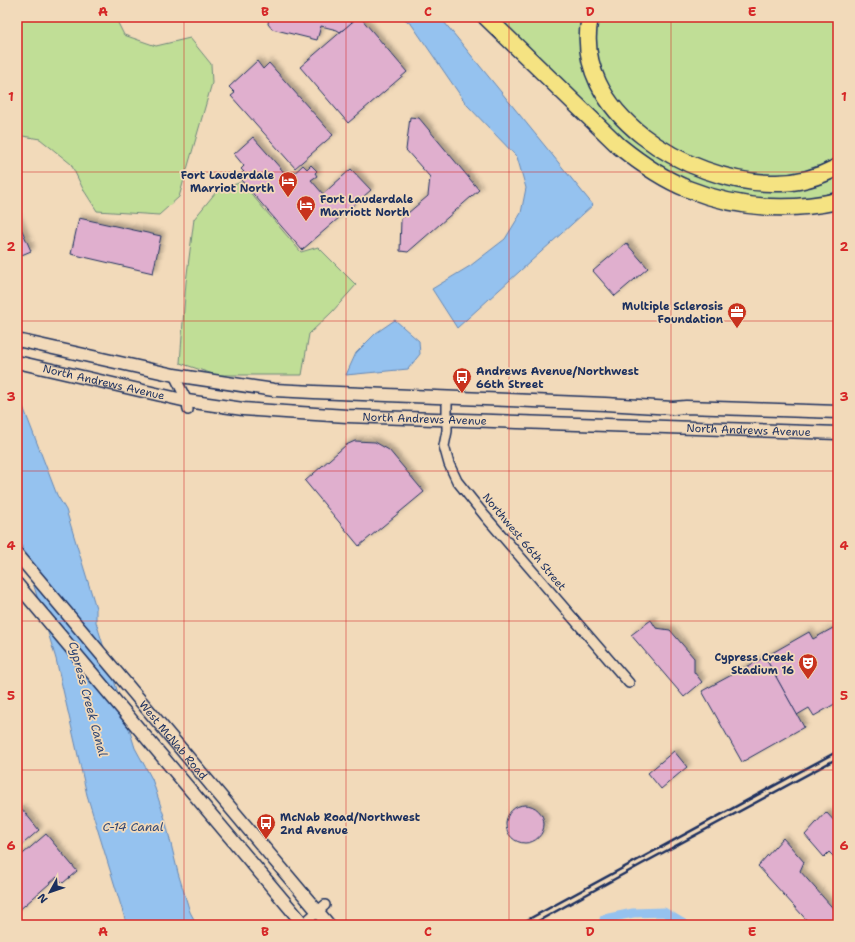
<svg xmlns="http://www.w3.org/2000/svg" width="855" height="942" viewBox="0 0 855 942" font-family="'Shantell Sans',sans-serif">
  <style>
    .green { fill: #c0de96; stroke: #6e867a }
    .water { fill: #95c2ef; stroke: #6487b5 }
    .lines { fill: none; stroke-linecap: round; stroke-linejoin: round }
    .canal { stroke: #95c2ef; stroke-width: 9 }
    .building { fill: #e0afce; stroke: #1b2f5e; filter: url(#shadow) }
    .street-casing { stroke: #1b2f5e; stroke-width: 12 }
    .secondary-casing { stroke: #1b2f5e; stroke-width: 15 }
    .highway-casing { stroke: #1b2f5e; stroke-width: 19 }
    .street { stroke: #f2daba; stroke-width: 9 }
    .secondary { stroke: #f2daba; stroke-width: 12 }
    .highway { stroke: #f5e382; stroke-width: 16 }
    .rail { stroke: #1b2f5e; stroke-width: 2.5 }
    .grid { fill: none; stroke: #d62828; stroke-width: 1; stroke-opacity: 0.55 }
    .labels { text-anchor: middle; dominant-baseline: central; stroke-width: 3.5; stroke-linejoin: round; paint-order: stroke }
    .poi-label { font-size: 11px; font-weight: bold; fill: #1b2f5e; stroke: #f2daba; text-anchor: end }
    .street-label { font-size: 11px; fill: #1b2f5e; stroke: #f2daba }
    .water-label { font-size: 12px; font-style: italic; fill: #2d4574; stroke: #f2daba }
    .neatline { fill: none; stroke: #d62828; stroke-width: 1.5 }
    .grid-label { font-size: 13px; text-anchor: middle; font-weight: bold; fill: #d62828 }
  </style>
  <defs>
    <filter id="shadow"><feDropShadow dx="3.5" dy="-3.5" stdDeviation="2" flood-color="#0004"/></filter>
  </defs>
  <rect width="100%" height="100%" fill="#f2daba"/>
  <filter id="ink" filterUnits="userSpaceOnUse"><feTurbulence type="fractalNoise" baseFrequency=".025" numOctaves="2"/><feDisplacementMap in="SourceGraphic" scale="8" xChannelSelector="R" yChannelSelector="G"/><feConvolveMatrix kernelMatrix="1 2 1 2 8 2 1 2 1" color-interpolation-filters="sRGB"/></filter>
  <g filter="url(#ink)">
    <!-- green -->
    <g class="green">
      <polygon points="17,17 115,17 124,35 156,46 190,38 211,64 212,83 179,197 159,215 97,211 83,189 71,164 40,139 17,135"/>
      <polygon points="495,17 586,17 612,113 737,184 838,172 838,194 819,198 769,201 717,192 665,171 622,140"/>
      <polygon points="597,17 838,17 838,162 805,176 751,177 690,159 635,123 607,89 596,56"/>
      <polygon points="241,182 301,252 318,247 356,285 332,312 309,334 302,375 216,375 180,363 186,282 194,219 216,192"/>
    </g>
    <!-- water -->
    <g class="water">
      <polygon points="402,17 440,17 593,205 457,328 432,289 470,266 505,239 521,213 526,188 517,157 467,105 412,25"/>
      <polygon points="395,320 419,341 420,354 408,369 346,375 356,353 376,333"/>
      <polygon points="17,391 57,495 66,510 96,608 96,622 135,748 152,779 165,819 178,873 190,912 197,925 127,925 126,922 87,795 56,659 17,530"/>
    </g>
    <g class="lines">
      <!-- canal -->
      <polyline class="canal" points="604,919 633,913 664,912 686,925"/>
    </g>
    <!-- building -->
    <g class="building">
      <polygon points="269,17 347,17 352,23 340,32 337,30 321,26 317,40 272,29 268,24"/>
      <polygon points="358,17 360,17 407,72 348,123 300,67"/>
      <polygon points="257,61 263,69 269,63 333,135 295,168 231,96 235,93 229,87"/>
      <polygon points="410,117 419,118 479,190 408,252 400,251 401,219 428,196 430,177 406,150"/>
      <polygon points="253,137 289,178 303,165 307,169 311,165 317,171 315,173 317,176 311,180 323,194 351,169 371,190 302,250 241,180 244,177 241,174 244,172 241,169 244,166 234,154"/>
      <polygon points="79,218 161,236 153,273 71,254"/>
      <polygon points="17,219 31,251 17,257"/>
      <polygon points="626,243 648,268 615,296 593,271"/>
      <polygon points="355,441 375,442 389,450 424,492 359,546 305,481 346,445"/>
      <polygon points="651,620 656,628 670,630 694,658 694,672 702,682 684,697 631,635"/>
      <polygon points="838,626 838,636 833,628"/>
      <polygon points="833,628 838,636 838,702 814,716 809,708 797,715 765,657 809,632 813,639"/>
      <polygon points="765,657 804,727 742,762 702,691"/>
      <polygon points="674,751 687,767 661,789 648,773"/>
      <circle cx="525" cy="824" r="19"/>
      <polygon points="21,808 39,830 17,849 17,811"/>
      <polygon points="826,812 838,825 838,861 829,852 824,857 805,835"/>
      <polygon points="46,834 77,871 63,883 57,877 17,912 17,859"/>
      <polygon points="783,838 804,862 800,871 838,914 838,925 811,925 758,866"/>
    </g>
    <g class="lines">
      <defs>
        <g id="street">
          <polyline points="174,375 187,401 188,410"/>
          <polyline points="447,398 447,431 444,446 449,464 457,481 485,516 629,683"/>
          <polyline points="302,925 325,905"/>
        </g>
        <g id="secondary">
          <polyline points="17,340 174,375 274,390 314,392 605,404 673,408 686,407 838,412"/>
          <path id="s1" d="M17 362 187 401 243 409 300 413 347 416 838 433"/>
          <path id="s2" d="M17 554 329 925"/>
          <polyline points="17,584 304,925"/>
        </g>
        <g id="highway">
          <path d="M486 17 619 146C640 163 663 179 688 189 736 208 788 212 838 201"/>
          <path d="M590 17C570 113 689 182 771 183 795 184 817 178 838 167"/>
        </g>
      </defs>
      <!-- street casing -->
      <use href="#street" class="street-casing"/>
      <!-- secondary casing -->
      <use href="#secondary" class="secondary-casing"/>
      <!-- highway casing -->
      <use href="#highway" class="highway-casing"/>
      <!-- street -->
      <use href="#street" class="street"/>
      <!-- secondary -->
      <use href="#secondary" class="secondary"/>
      <!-- highway -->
      <use href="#highway" class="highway"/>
      <!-- rail -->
      <g class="rail">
        <polyline points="518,925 838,751"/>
        <polyline points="531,925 642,864 838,758"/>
      </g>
    </g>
  </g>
  <!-- grid -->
  <path class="grid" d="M184 17V925M346 17V925M509 17V925M671 17V925M17 172H838M17 321H838M17 471H838M17 621H838M17 770H838"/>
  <!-- icons -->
  <defs>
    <symbol id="hotel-pin" viewBox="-11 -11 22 30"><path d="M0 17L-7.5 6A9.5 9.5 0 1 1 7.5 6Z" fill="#c8321e" stroke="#f2daba"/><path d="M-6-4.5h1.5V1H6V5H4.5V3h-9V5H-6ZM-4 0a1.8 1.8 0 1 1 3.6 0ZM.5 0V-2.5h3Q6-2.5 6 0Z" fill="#fff"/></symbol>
    <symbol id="office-pin" viewBox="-11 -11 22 30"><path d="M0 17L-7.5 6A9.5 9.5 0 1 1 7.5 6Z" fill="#c8321e" stroke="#f2daba"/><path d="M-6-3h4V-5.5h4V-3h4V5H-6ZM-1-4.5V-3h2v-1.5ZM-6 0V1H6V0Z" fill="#fff"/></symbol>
    <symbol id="bus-pin" viewBox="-11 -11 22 30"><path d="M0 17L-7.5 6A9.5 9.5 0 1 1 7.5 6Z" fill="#c8321e" stroke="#f2daba"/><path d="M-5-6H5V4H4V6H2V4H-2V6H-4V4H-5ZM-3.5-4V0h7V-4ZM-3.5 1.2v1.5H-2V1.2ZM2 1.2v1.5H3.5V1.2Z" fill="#fff"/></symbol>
    <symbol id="theatre-pin" viewBox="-11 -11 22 30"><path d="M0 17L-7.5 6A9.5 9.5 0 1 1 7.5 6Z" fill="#c8321e" stroke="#f2daba"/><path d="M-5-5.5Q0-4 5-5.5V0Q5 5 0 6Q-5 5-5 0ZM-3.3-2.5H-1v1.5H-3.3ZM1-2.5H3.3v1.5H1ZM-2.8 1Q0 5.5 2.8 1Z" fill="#fff"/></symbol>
  </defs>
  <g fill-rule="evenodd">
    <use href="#hotel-pin" x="277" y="170" width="22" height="30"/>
    <use href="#hotel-pin" x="295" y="194" width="22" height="30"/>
    <use href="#office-pin" x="726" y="301" width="22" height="30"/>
    <use href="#bus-pin" x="451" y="366" width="22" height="30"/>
    <use href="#theatre-pin" x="797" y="652" width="22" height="30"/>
    <use href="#bus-pin" x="255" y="812" width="22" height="30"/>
  </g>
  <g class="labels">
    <!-- poi labels -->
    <g class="poi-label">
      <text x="274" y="175">Fort Lauderdale<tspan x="274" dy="13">Marriot North</tspan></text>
      <text x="320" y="199" text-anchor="start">Fort Lauderdale<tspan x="320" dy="13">Marriott North</tspan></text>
      <text x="723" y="306">Multiple Sclerosis<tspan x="723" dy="13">Foundation</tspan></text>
      <text x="476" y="371" text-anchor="start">Andrews Avenue/Northwest<tspan x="476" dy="13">66th Street</tspan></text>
      <text x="794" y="657">Cypress Creek<tspan x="794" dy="13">Stadium 16</tspan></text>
      <text x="280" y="817" text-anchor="start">McNab Road/Northwest<tspan x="280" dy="13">2nd Avenue</tspan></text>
    </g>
    <!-- street labels -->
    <g class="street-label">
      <text stroke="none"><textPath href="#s1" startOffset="89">North Andrews Avenue</textPath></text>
      <text stroke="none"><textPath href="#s1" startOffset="413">North Andrews Avenue</textPath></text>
      <text stroke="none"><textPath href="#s1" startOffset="737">North Andrews Avenue</textPath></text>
      <text transform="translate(524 542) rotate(50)">Northwest 66th Street</text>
      <text stroke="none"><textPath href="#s2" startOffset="243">West McNab Road</textPath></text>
    </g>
    <!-- water labels -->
    <g class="water-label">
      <text transform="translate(88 699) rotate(75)">Cypress Creek Canal</text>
      <text x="133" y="827">C-14 Canal</text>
    </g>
  </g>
  <!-- margin -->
  <rect width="855" height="942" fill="none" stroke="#f2daba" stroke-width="44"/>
  <!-- north arrow -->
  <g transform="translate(50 892) rotate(230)" stroke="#f2daba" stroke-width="3" paint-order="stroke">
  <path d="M0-3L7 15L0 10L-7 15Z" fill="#1b2f5e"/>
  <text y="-6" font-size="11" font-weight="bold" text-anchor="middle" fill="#1b2f5e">N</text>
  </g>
  <rect x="22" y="22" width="811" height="898" class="neatline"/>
  <g class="grid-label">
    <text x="103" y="16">A</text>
    <text x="265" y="16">B</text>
    <text x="428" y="16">C</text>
    <text x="590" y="16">D</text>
    <text x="752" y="16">E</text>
    <text x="11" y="101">1</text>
    <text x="844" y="101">1</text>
    <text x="11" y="251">2</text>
    <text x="844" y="251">2</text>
    <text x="11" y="401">3</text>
    <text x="844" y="401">3</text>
    <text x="11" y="550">4</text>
    <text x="844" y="550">4</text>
    <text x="11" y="700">5</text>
    <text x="844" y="700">5</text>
    <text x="11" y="850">6</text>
    <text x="844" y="850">6</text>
    <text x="103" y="936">A</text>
    <text x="265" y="936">B</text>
    <text x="428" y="936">C</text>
    <text x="590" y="936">D</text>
    <text x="752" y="936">E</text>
  </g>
</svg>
